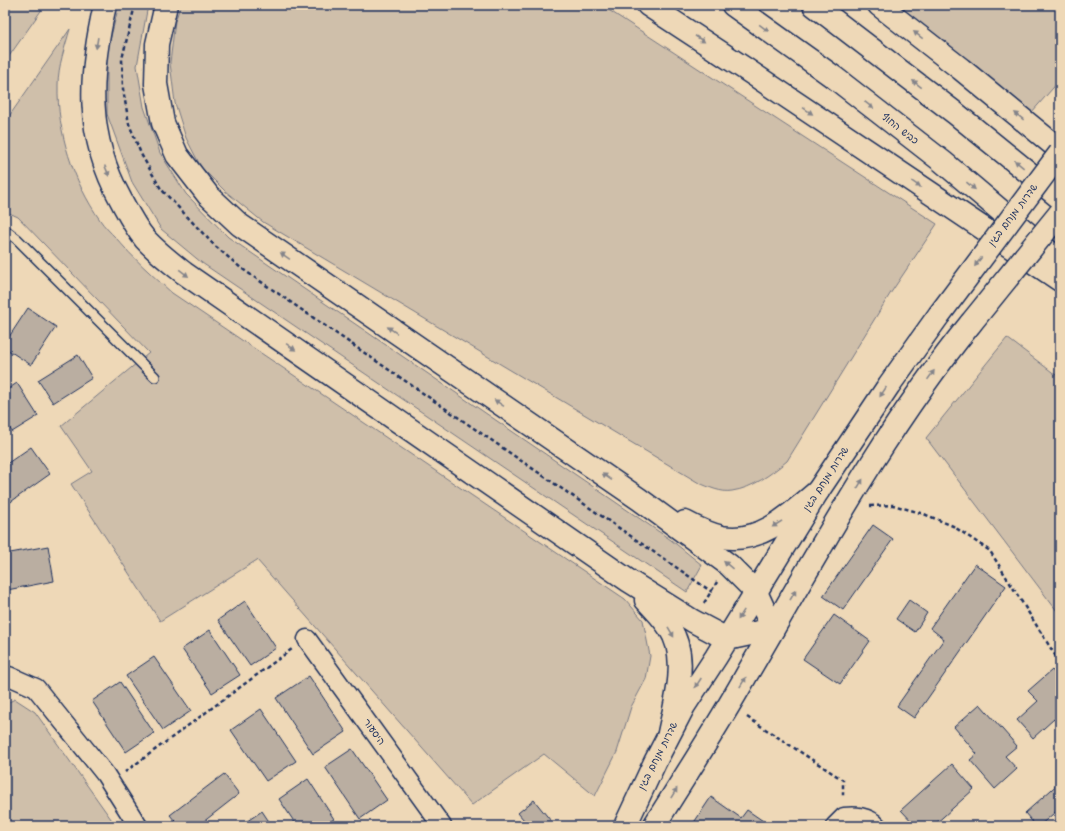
<svg xmlns="http://www.w3.org/2000/svg" width="1065" height="831" viewBox="0 0 1065 831" font-family="Kalam,'Playpen Sans Hebrew',sans-serif">
  <style>
    .green { fill: #cfbfaa; stroke: #757784 }
    .building { fill: #baaea1; stroke: #1b2f5e }
    .lines { fill: none; stroke-linecap: round; stroke-linejoin: round }
    .lane-casing { stroke: #1b2f5e; stroke-width: 12 }
    .street-casing { stroke: #1b2f5e; stroke-width: 21 }
    .secondary-casing { stroke: #1b2f5e; stroke-width: 25 }
    .highway-casing { stroke: #1b2f5e; stroke-width: 25 }
    .path { stroke: #1b2f5e; stroke-width: 2.5; stroke-dasharray: 4 3; stroke-linecap: butt }
    .lane { stroke: #eed8b7; stroke-width: 9 }
    .street { stroke: #eed8b7; stroke-width: 18 }
    .secondary { stroke: #eed8b7; stroke-width: 22 }
    .highway { stroke: #eed8b7; stroke-width: 22 }
    .secondary-bridge-casing { stroke: #1b2f5e; stroke-width: 25; stroke-linecap: butt }
    .secondary-bridge { stroke: #eed8b7; stroke-width: 22 }
    .oneway { fill: #84848a }
    .labels { text-anchor: middle; dominant-baseline: central; stroke-width: 3; stroke-linejoin: round; paint-order: stroke }
    .street-label { font-size: 10px; fill: #1b2f5e; stroke: #eed8b7 }
  </style>
  <rect width="100%" height="100%" fill="#eed8b7"/>
  <filter id="ink" filterUnits="userSpaceOnUse"><feTurbulence type="fractalNoise" baseFrequency=".025" numOctaves="2"/><feDisplacementMap in="SourceGraphic" scale="8" xChannelSelector="R" yChannelSelector="G"/><feConvolveMatrix kernelMatrix="1 2 1 2 8 2 1 2 1" color-interpolation-filters="sRGB"/></filter>
  <g filter="url(#ink)">
    <!-- green -->
    <g class="green">
      <polygon points="5,5 45,5 5,62"/>
      <polygon points="119,5 148,5 137,66 144,107 160,153 186,194 228,237 671,540 702,565 687,592 202,263 161,229 132,182 107,114 107,52"/>
      <path d="M181 5H601L937 224 890 294 787 461C771 474 753 488 732 491 721 493 709 487 699 483L263 222 225 191 201 167 186 138 175 103 170 63 175 21Z"/>
      <polygon points="891,5 1060,5 1060,80 1031,113"/>
      <path d="M70 29C65 47 58 66 58 85 57 132 73 181 100 220 104 226 110 232 116 238 133 258 152 275 172 293L625 599 643 620 650 656 646 679 631 707 617 752 595 796 544 754 472 805 257 560 160 621 71 484 92 471 61 426 149 353 18 217 5 211V122Z"/>
      <polygon points="1007,338 1060,378 1060,615 926,438"/>
      <polygon points="15,699 35,712 116,826 5,826 5,704"/>
    </g>
    <!-- building -->
    <g class="building">
      <polygon points="28,308 56,327 31,365 5,348 5,343"/>
      <polygon points="78,355 92,378 53,403 38,380"/>
      <polygon points="17,383 38,416 12,432 5,420 5,391"/>
      <polygon points="31,447 50,474 5,506 5,465"/>
      <polygon points="873,525 893,539 843,610 823,596"/>
      <polygon points="48,546 54,581 7,590 5,579 5,554"/>
      <polygon points="975,564 1006,586 914,718 897,706 944,639 930,628"/>
      <polygon points="909,600 927,613 915,632 896,619"/>
      <polygon points="245,601 276,648 250,666 218,620"/>
      <polygon points="834,615 870,641 840,684 803,659"/>
      <polygon points="210,630 240,675 212,693 182,649"/>
      <polygon points="154,657 191,711 163,730 126,676"/>
      <polygon points="1052,670 1060,679 1060,727 1054,719 1033,738 1017,720 1038,701 1028,691"/>
      <polygon points="309,676 346,732 313,754 276,698"/>
      <polygon points="120,682 154,733 126,752 92,701"/>
      <polygon points="980,704 1017,746 1005,756 1017,769 995,789 970,760 977,754 954,727"/>
      <polygon points="261,709 296,761 266,781 231,730"/>
      <polygon points="352,749 387,800 360,819 325,767"/>
      <polygon points="952,764 974,789 933,826 916,826 901,810"/>
      <polygon points="224,774 239,794 198,826 179,826 170,815"/>
      <polygon points="308,779 334,819 324,826 297,826 279,799"/>
      <polygon points="1060,782 1060,808 1039,826 1036,826 1025,813"/>
      <polygon points="711,797 741,818 747,810 769,825 696,826 693,824"/>
      <polygon points="534,800 555,826 529,826 518,813"/>
      <polygon points="262,811 272,826 240,826"/>
    </g>
    <g class="lines">
      <defs>
        <polyline id="lane" points="5,230 17,239 155,377"/>
        <g id="street">
          <polyline points="307,639 442,826"/>
          <polyline points="5,678 9,676 36,688 105,774 138,826"/>
          <path d="M835 826 844 817C855 816 868 816 877 826"/>
        </g>
        <g id="secondary">
          <polyline points="625,826 655,762 684,706 716,657 818,491 889,385 939,315"/>
          <path d="M654 826C685 776 718 726 747 674 817 555 883 431 971 323"/>
        </g>
        <g id="highway">
          <path d="M105 5C89 75 85 135 121 200 128 213 135 227 145 239 157 252 170 262 184 273L629 581 693 621 727 639 773 629 756 592 729 565 639 499 240 225 208 195 177 155 163 123 156 84 157 44 166 5"/>
          <polyline points="648,5 744,68 1060,280"/>
          <polyline points="733,5 835,78 943,162 1060,261"/>
          <polyline points="814,5 955,113 1060,198"/>
          <polyline points="879,5 961,69 1060,150"/>
          <path d="M685 522C696 528 709 534 722 537 761 544 791 514 818 491"/>
          <path d="M646 600C656 611 668 622 674 636 687 664 675 704 669 733"/>
        </g>
      </defs>
      <!-- lane casing -->
      <use href="#lane" class="lane-casing"/>
      <!-- street casing -->
      <use href="#street" class="street-casing"/>
      <!-- secondary casing -->
      <use href="#secondary" class="secondary-casing"/>
      <!-- highway casing -->
      <use href="#highway" class="highway-casing"/>
      <!-- path -->
      <g class="path">
        <polyline points="135,5 122,59 123,89 129,124 141,154 161,189 214,245 241,268 712,592"/>
        <polyline points="870,506 893,505 924,514 953,526 990,551 1060,663"/>
        <polyline points="704,603 717,582"/>
        <polyline points="747,717 843,780 843,798"/>
        <polyline points="125,772 292,649"/>
      </g>
      <!-- lane -->
      <use href="#lane" class="lane"/>
      <!-- street -->
      <use href="#street" class="street"/>
      <!-- secondary -->
      <use href="#secondary" class="secondary"/>
      <!-- highway -->
      <use href="#highway" class="highway"/>
      <defs>
        <g id="secondary-bridge">
          <polyline points="939,315 1060,153"/>
          <polyline points="971,323 1060,213"/>
        </g>
      </defs>
      <!-- secondary-bridge casing -->
      <use href="#secondary-bridge" class="secondary-bridge-casing"/>
      <!-- secondary-bridge -->
      <use href="#secondary-bridge" class="secondary-bridge"/>
    </g>
    <!-- one-way arrows -->
    <defs><path id="oneway-solid" d="M-6-.8H1V-3.2L6.5 0L1 3.2V.8H-6Z"/></defs>
    <g class="oneway">
      <use href="#oneway-solid" transform="translate(764 28) rotate(36)"/>
      <use href="#oneway-solid" transform="translate(918 35) rotate(-142)"/>
      <use href="#oneway-solid" transform="translate(700 39) rotate(33)"/>
      <use href="#oneway-solid" transform="translate(97 43) rotate(99)"/>
      <use href="#oneway-solid" transform="translate(917 84) rotate(-142)"/>
      <use href="#oneway-solid" transform="translate(869 105) rotate(38)"/>
      <use href="#oneway-solid" transform="translate(808 111) rotate(34)"/>
      <use href="#oneway-solid" transform="translate(1019 116) rotate(-141)"/>
      <use href="#oneway-solid" transform="translate(1019 164) rotate(-141)"/>
      <use href="#oneway-solid" transform="translate(107 171) rotate(67)"/>
      <use href="#oneway-solid" transform="translate(916 184) rotate(34)"/>
      <use href="#oneway-solid" transform="translate(971 186) rotate(40)"/>
      <use href="#oneway-solid" transform="translate(285 256) rotate(-145)"/>
      <use href="#oneway-solid" transform="translate(978 262) rotate(127)"/>
      <use href="#oneway-solid" transform="translate(184 273) rotate(37)"/>
      <use href="#oneway-solid" transform="translate(392 330) rotate(-146)"/>
      <use href="#oneway-solid" transform="translate(291 347) rotate(35)"/>
      <use href="#oneway-solid" transform="translate(931 375) rotate(-55)"/>
      <use href="#oneway-solid" transform="translate(883 392) rotate(124)"/>
      <use href="#oneway-solid" transform="translate(499 403) rotate(-146)"/>
      <use href="#oneway-solid" transform="translate(607 477) rotate(-146)"/>
      <use href="#oneway-solid" transform="translate(860 484) rotate(-59)"/>
      <use href="#oneway-solid" transform="translate(777 524) rotate(148)"/>
      <use href="#oneway-solid" transform="translate(728 565) rotate(-140)"/>
      <use href="#oneway-solid" transform="translate(793 595) rotate(-60)"/>
      <use href="#oneway-solid" transform="translate(741 615) rotate(122)"/>
      <use href="#oneway-solid" transform="translate(671 632) rotate(60)"/>
      <use href="#oneway-solid" transform="translate(743 682) rotate(-58)"/>
      <use href="#oneway-solid" transform="translate(698 683) rotate(123)"/>
      <use href="#oneway-solid" transform="translate(674 793) rotate(-58)"/>
    </g>
  </g>
  <g class="labels">
    <!-- street labels -->
    <g class="street-label">
      <text transform="translate(900 129) rotate(38)">כביש החוף</text>
      <text transform="translate(1013 215) rotate(-53)">שדרות מנחם בגין</text>
      <text transform="translate(826 479) rotate(-57)">שדרות מנחם בגין</text>
      <text transform="translate(374 732) rotate(54)">היסעור</text>
      <text transform="translate(658 756) rotate(-63)">שדרות מנחם בגין</text>
    </g>
  </g>
  <!-- margin -->
  <rect width="1065" height="831" fill="none" stroke="#eed8b7" stroke-width="20"/>
  <rect x="10" y="10" width="1045" height="811" fill="none" stroke="#1b2f5e" stroke-width="1.5" filter="url(#ink)"/>
</svg>
